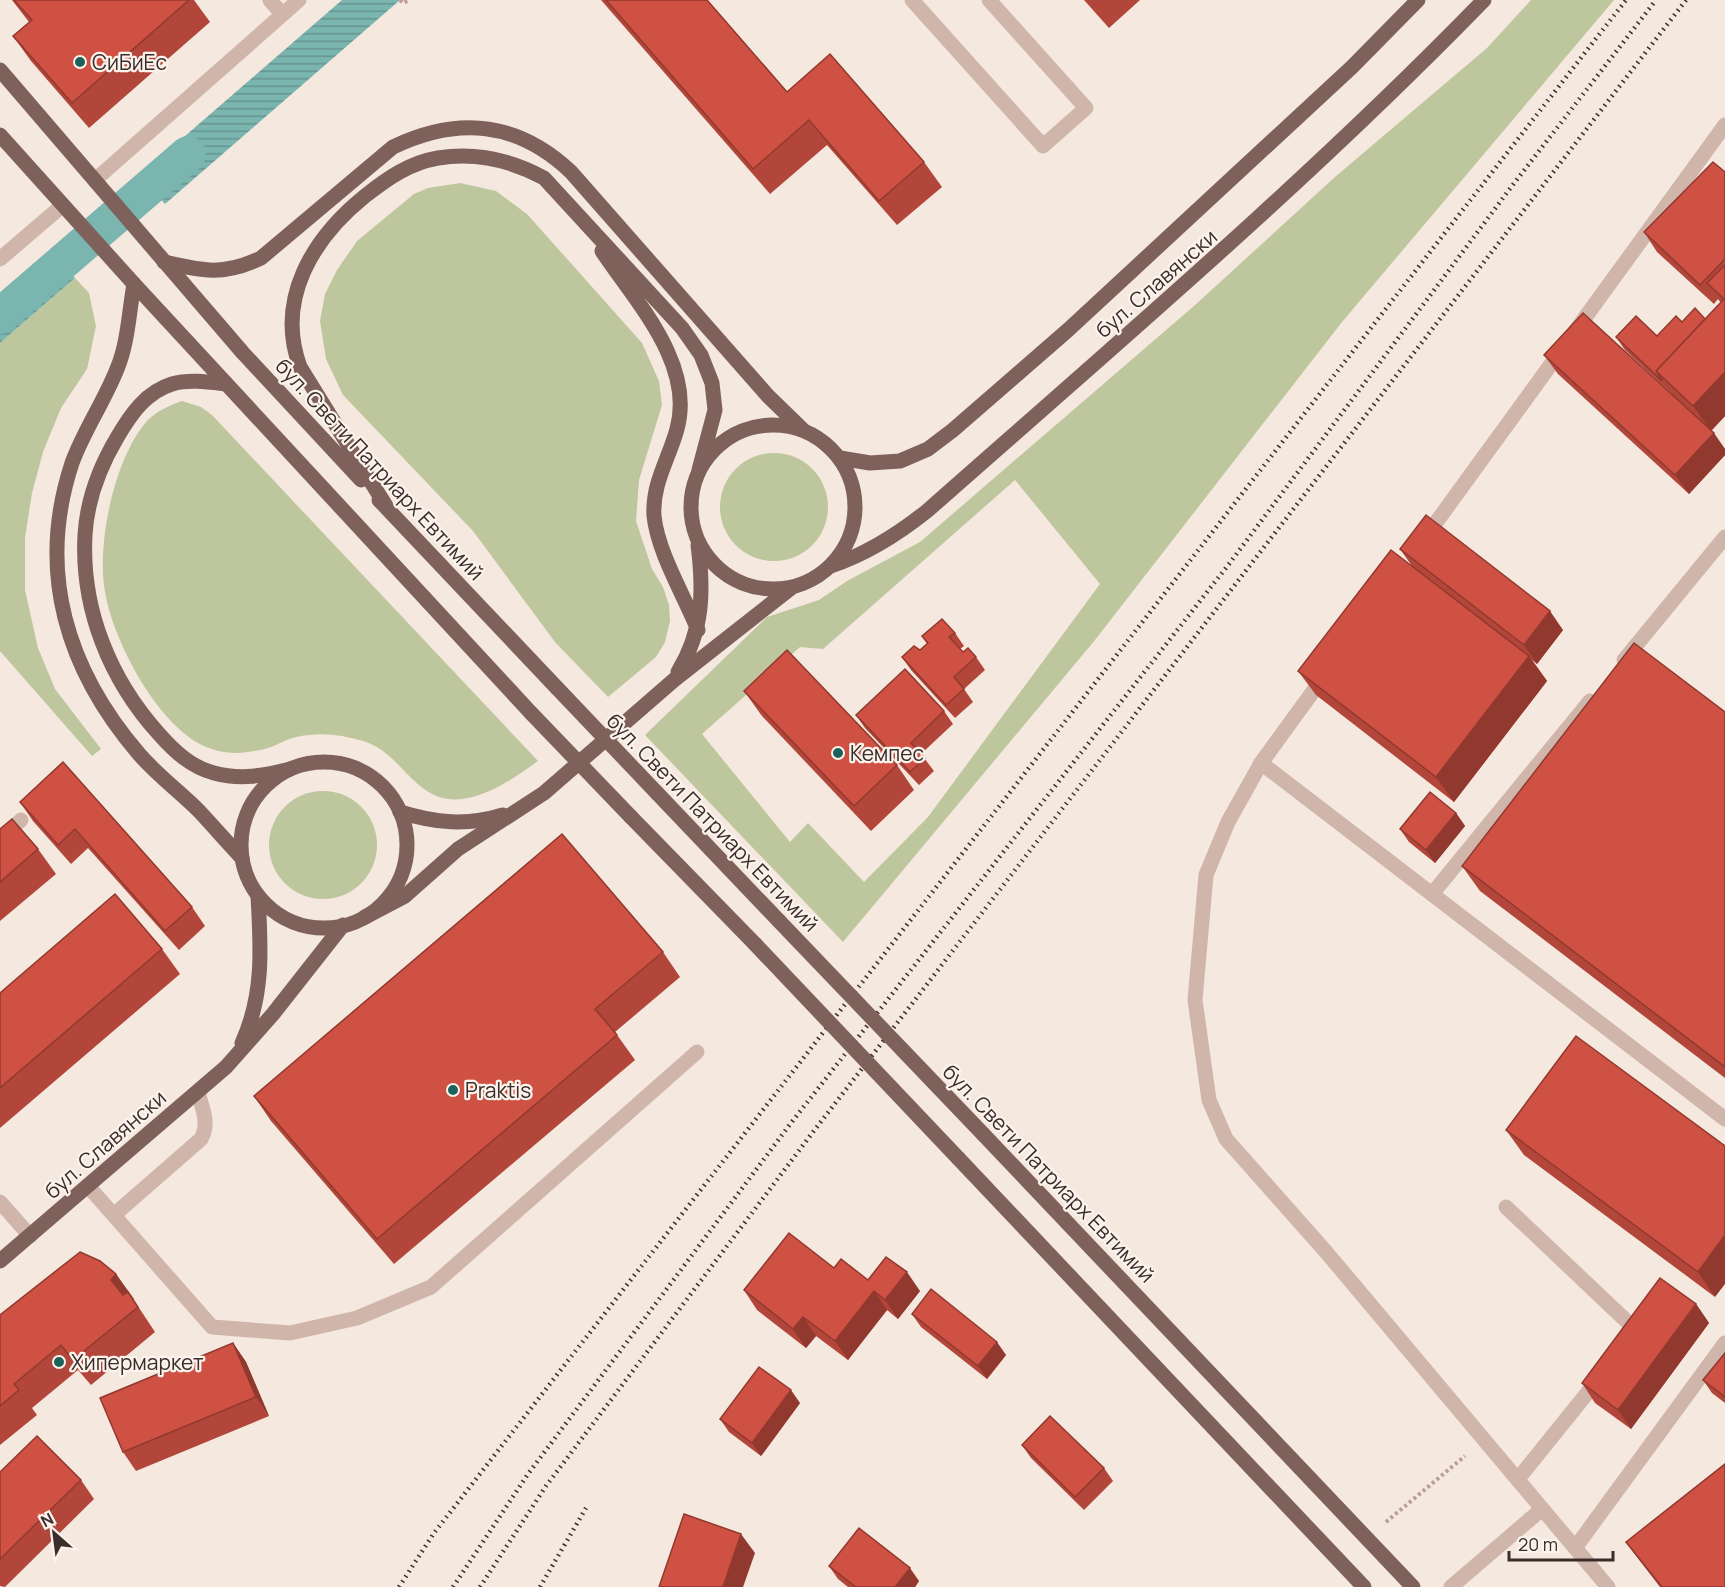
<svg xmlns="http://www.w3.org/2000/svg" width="1725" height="1587" viewBox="0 0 1725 1587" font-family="Manrope,sans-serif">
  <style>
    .grass { fill: #bec69d; fill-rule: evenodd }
    .water { fill: url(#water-rules) }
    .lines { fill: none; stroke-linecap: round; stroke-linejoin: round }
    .canal { stroke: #7bb5af; stroke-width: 36 }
    .path { stroke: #bb9f93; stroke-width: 4; stroke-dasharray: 3 3; stroke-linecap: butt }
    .minor { stroke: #cfb5aa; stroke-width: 15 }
    .major { stroke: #7e615a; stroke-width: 15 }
    .rail { stroke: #3b2d2a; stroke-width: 4.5; stroke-dasharray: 1.5 4.5; stroke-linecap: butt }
    .major-bridge { stroke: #7e615a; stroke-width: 15 }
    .wall { fill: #b2463a }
    .shaded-wall { fill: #91392f }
    .building { fill: #cf5143; stroke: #91392f; stroke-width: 1.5 }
    .poi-dot { fill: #1b615c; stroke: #fcf3ed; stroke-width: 2 }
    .labels { text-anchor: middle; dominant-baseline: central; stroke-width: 4.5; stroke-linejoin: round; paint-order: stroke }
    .poi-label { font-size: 21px; fill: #3b2d2a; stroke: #fcf3ed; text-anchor: start }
    .street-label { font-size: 21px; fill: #3b2d2a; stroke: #fcf3ed }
  </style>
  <defs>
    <pattern id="water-rules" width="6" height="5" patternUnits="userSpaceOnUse" patternTransform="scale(1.5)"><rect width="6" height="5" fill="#7bb5af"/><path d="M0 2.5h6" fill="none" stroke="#66948f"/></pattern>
  </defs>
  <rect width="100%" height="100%" fill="#f5e8df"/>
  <!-- grass -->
  <g class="grass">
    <path d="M1531 0H1614L1342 322 1095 640 843 942 645 735 767 617 819 600 847 581 920 542 1194 306 1335 177 1487 48ZM1015 480 1100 584 928 817 864 882 808 823 790 842 702 734 800 647 823 649Z"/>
    <polygon points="460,183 496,191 527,214 642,343 659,381 662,405 639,480 636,521 652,569 663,587 669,605 670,621 665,642 656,657 608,697 555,642 473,531 343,395 326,359 320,321 325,294 337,270 357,241 414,194 428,188"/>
    <polygon points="75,278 89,293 96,326 87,369 61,408 43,452 32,493 25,538 25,590 38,648 55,689 101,749 92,756 0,651 0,343"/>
    <path d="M182 401 201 407 212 415 538 761C509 782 463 815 427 791 404 776 391 749 363 741 340 734 319 732 296 737 287 739 279 744 271 747 249 754 225 756 204 746 156 724 110 636 104 585 98 539 115 457 147 421 155 412 170 405 182 401Z"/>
    <circle cx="774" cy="507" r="54"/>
    <circle cx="323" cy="845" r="54"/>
  </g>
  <!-- water -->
  <g class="water">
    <polygon points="342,0 400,0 165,204 140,175"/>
    <polygon points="51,251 75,278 0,343 0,296"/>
  </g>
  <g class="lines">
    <!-- canal -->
    <polyline class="canal" points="0,316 188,154"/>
    <!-- path -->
    <g class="path">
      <polyline points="400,0 403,3 409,0"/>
      <polyline points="1386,1522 1465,1456"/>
    </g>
    <!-- minor -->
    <g class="minor">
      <polyline points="270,0 282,14"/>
      <polyline points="912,0 1043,146 1086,108 989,0"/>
      <polyline points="95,180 299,0"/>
      <polyline points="0,259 63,205"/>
      <polyline points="1424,539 1725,125"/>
      <polyline points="1624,660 1725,537"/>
      <polyline points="1325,675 1261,763 1228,822 1206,875 1195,1000 1209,1100 1226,1139 1327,1253 1608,1587"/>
      <polyline points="1261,763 1725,1119"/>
      <polyline points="0,839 21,820"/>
      <polyline points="1432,894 1590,701"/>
      <polyline points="88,1186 212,1327 290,1333 357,1318 431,1287 697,1052"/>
      <polyline points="0,1202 30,1236"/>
      <polyline points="1506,1207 1637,1331 1633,1337"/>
      <path d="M115 1214 201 1139C210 1123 202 1108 198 1092"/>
      <polyline points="1518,1479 1601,1376"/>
      <polyline points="1575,1548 1725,1343"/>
      <polyline points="1451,1587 1542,1509"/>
    </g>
    <!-- major -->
    <g class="major">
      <polyline points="0,70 243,353 361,480"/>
      <polyline points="0,135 134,284 531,713"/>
      <path d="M602 251C636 302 695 364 677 429 669 459 652 483 654 516 658 553 684 595 698 630"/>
      <path d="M164 262C203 271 223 276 261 258L393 147C458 116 517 121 571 172L768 396 803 430"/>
      <path d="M134 284C129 312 128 343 117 369 104 402 84 430 72 463 36 572 67 670 139 754 157 775 180 792 199 811 213 826 227 842 242 858"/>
      <path d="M226 384C209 382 189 379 172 384 146 392 131 414 118 436 100 466 87 500 85 535 81 609 110 680 159 734 174 751 191 767 214 773 240 780 264 776 290 769"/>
      <circle cx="773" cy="507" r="82"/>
      <polyline points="840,458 870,463 900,461 928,449 953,430 1068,330 1352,67 1418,0"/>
      <polyline points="379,500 557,688"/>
      <path d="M386 506 300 367C275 299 313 238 365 196 388 178 409 163 438 158 475 152 511 160 544 178L682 328 701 355 712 383 715 410 699 470"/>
      <path d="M831 566C867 554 897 535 927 511 1116 344 1308 181 1484 0"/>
      <path d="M678 672C703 631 704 592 698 545"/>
      <circle cx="324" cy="845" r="83"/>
      <polyline points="657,793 779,921"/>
      <path d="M400 812C435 823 467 826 503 815"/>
      <polyline points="631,817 755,944"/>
      <polyline points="365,917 405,896 458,849 544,793 674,680 791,588"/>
      <path d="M242 1043C264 995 261 948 258 896"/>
      <polyline points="983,1134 1413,1587"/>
      <polyline points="958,1158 1364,1587"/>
      <polyline points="0,1261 226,1067 273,1014 343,925"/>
    </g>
    <!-- rail -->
    <g class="rail">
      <polyline points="399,1587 434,1533 1626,0"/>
      <polyline points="453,1587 528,1474 791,1123 1229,564 1512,186 1656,0"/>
      <polyline points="480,1587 546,1486 813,1132 1686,0"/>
      <polyline points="540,1587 586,1508"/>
    </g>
    <!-- major-bridge -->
    <g class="major-bridge">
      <polyline points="557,688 657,793"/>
      <polyline points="531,713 631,817"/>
      <polyline points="779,921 983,1134"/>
      <polyline points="755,944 958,1158"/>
    </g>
  </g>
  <!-- wall -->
  <g class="wall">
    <polygon points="12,0 194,0 210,22 89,128 31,61 13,36 29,22"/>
    <polygon points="601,0 707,0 787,92 924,162 942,187 897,225 827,145 770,194"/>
    <polygon points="1084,0 1140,0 1109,28"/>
    <polygon points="1725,172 1725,416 1711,431 1725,449 1725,455 1689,494 1558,374 1544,355 1674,396 1671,393 1625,350 1616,337 1657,336 1682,322 1705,319 1721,303 1718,299 1714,304 1657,252 1644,232"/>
    <polygon points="1400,549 1563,630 1537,664 1532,660 1547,681 1454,802 1316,695 1298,671 1412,566"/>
    <polygon points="955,633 964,646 960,649 963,652 976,657 985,670 964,689 973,702 955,718 911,670 902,657 920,650 927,644 922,636"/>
    <polygon points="744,691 897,765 914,790 871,831 762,716"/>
    <polygon points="944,711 953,724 921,754 934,771 919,785 865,728 856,715"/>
    <polygon points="1725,712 1725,1078 1480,891 1462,866"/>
    <polygon points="63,762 192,907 205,926 179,950 88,848 71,864 33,821 20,802"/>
    <polygon points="1456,813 1465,826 1435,863 1409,842 1400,829"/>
    <polygon points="0,829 38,849 56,874 0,921"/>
    <polygon points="162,949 180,974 0,1128 0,993"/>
    <polygon points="663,952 680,977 615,1032 635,1060 394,1264 271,1121 254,1096"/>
    <polygon points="1576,1036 1715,1297 1524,1155 1506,1130"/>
    <polygon points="834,1268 868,1280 920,1291 898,1319 887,1310 848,1360 816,1336 806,1348 757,1310 744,1290"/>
    <polygon points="116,1274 155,1332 91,1385 78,1370 32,1408 37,1415 0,1445 0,1315"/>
    <polygon points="1696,1304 1709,1323 1631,1429 1595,1403 1582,1383"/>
    <polygon points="912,1314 1006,1355 987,1379 921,1327"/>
    <polygon points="233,1343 246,1362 269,1416 136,1471 123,1452"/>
    <polygon points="1725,1353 1725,1403 1712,1393 1703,1380"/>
    <polygon points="800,1403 761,1456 729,1432 720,1419"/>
    <polygon points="1022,1445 1104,1468 1113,1481 1084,1510 1031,1458"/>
    <polygon points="0,1472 81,1480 94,1499 5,1587 0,1586"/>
    <polygon points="1626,1542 1725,1587 1660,1587 1640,1561"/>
    <polygon points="829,1566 919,1581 915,1587 848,1587 838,1579"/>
  </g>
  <!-- shaded-wall -->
  <g class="shaded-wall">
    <polygon points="1725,372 1725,416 1711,431 1693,406"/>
    <polygon points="1714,433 1725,449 1725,455 1689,494 1675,475"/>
    <polygon points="1550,611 1563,630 1537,664 1524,645"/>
    <polygon points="1529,656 1547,681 1454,802 1436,777"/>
    <polygon points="1456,813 1465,826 1435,863 1426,850"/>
    <polygon points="1725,1235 1725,1284 1715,1297 1698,1272"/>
    <polygon points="907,1272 920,1291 898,1319 885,1300"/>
    <polygon points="116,1274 134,1299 133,1299 155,1332 133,1300 129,1305 111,1280"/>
    <polygon points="874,1291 887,1310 848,1360 835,1341"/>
    <polygon points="1696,1304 1709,1323 1631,1429 1618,1410"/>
    <polygon points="803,1317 816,1336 806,1348 793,1329"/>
    <polygon points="997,1342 1006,1355 987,1379 978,1366"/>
    <polygon points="233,1343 246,1362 269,1416 256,1397"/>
    <polygon points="791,1390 800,1403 761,1456 752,1443"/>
    <polygon points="741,1534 755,1553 743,1587 723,1587"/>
    <polygon points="910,1568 919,1581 915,1587 895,1587"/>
  </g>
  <!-- building -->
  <g class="building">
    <polygon points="14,0 189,0 72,103 13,36 32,20"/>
    <polygon points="606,0 707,0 787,92 830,54 924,162 879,201 809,120 753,169"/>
    <polygon points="1713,162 1725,172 1725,259 1700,285 1644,232"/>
    <polygon points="1725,265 1725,372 1693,406 1656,371 1724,299 1707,283"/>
    <polygon points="1695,308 1705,319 1656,371 1662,380 1661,380 1616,337 1636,316 1657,336 1676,316 1682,322"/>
    <polygon points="1583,313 1714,433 1675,475 1544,355"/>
    <polygon points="1426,515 1550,611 1524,645 1400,549"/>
    <polygon points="1391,550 1529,656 1436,777 1298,671"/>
    <polygon points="942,619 955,633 949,637 963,652 968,648 976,657 954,677 964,689 946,705 902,657 914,646 920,650 928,643 922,636"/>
    <polygon points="1634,643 1725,712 1725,1067 1462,866"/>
    <polygon points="787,650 897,765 854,806 744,691"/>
    <polygon points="905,669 944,711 911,743 925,758 910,772 856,715"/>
    <polygon points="63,762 192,907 165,931 75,829 58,845 20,802"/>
    <polygon points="1430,792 1456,813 1426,850 1400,829"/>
    <polygon points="12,819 38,849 0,882 0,829"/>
    <polygon points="562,834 663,952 595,1009 617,1035 377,1239 254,1096"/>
    <polygon points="115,894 162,949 0,1088 0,993"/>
    <polygon points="1576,1036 1725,1146 1725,1235 1698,1272 1506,1130"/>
    <polygon points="789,1233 834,1268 841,1259 868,1280 886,1257 907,1272 885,1300 874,1291 835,1341 803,1317 793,1329 744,1290"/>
    <polygon points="80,1252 100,1261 116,1274 111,1280 123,1295 128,1292 138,1307 73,1360 61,1345 14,1384 19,1390 0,1406 0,1315"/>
    <polygon points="1660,1278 1696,1304 1618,1410 1582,1383"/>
    <polygon points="931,1289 997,1342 978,1366 912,1314"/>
    <polygon points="233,1343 256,1397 123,1452 100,1398"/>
    <polygon points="1725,1353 1725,1397 1703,1380"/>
    <polygon points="759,1367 791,1390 752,1443 720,1419"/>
    <polygon points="1050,1416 1104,1468 1075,1497 1022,1445"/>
    <polygon points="37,1436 81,1480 0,1559 0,1472"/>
    <polygon points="1725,1464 1725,1587 1662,1587 1626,1542"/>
    <polygon points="684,1514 741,1534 723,1587 659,1587"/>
    <polygon points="859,1528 910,1568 895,1587 856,1587 829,1566"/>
  </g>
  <!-- markers -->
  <g class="poi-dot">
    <circle cx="80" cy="62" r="6"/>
    <circle cx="838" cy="753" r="6"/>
    <circle cx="453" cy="1090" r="6"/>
    <circle cx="59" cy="1362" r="6"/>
  </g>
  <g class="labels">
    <!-- poi labels -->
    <g class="poi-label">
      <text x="92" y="62">СиБиЕс</text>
      <text x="850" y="753">Кемпес</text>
      <text x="465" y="1090">Praktis</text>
      <text x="71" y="1362">Хипермаркет</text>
    </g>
    <!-- street labels -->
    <g class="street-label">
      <text transform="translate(1156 283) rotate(-41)">бул. Славянски</text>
      <text transform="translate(380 469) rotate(47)">бул. Свети Патриарх Евтимий</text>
      <text transform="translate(713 822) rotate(46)">бул. Свети Патриарх Евтимий</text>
      <text transform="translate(105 1144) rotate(-41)">бул. Славянски</text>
      <text transform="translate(1049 1173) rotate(46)">бул. Свети Патриарх Евтимий</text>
    </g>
  </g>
  <!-- north arrow -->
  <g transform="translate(54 1533) rotate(332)" stroke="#fcf3ed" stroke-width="4.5" paint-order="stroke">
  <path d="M0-4.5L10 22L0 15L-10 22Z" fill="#3b2d2a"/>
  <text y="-9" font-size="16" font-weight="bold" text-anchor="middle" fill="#3b2d2a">N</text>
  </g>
  <!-- scale -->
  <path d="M1509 1551v9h104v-9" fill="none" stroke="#3b2d2a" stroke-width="3"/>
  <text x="1518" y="1551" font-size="18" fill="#3b2d2a" stroke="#fcf3ed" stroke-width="4.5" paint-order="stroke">20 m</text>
</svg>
